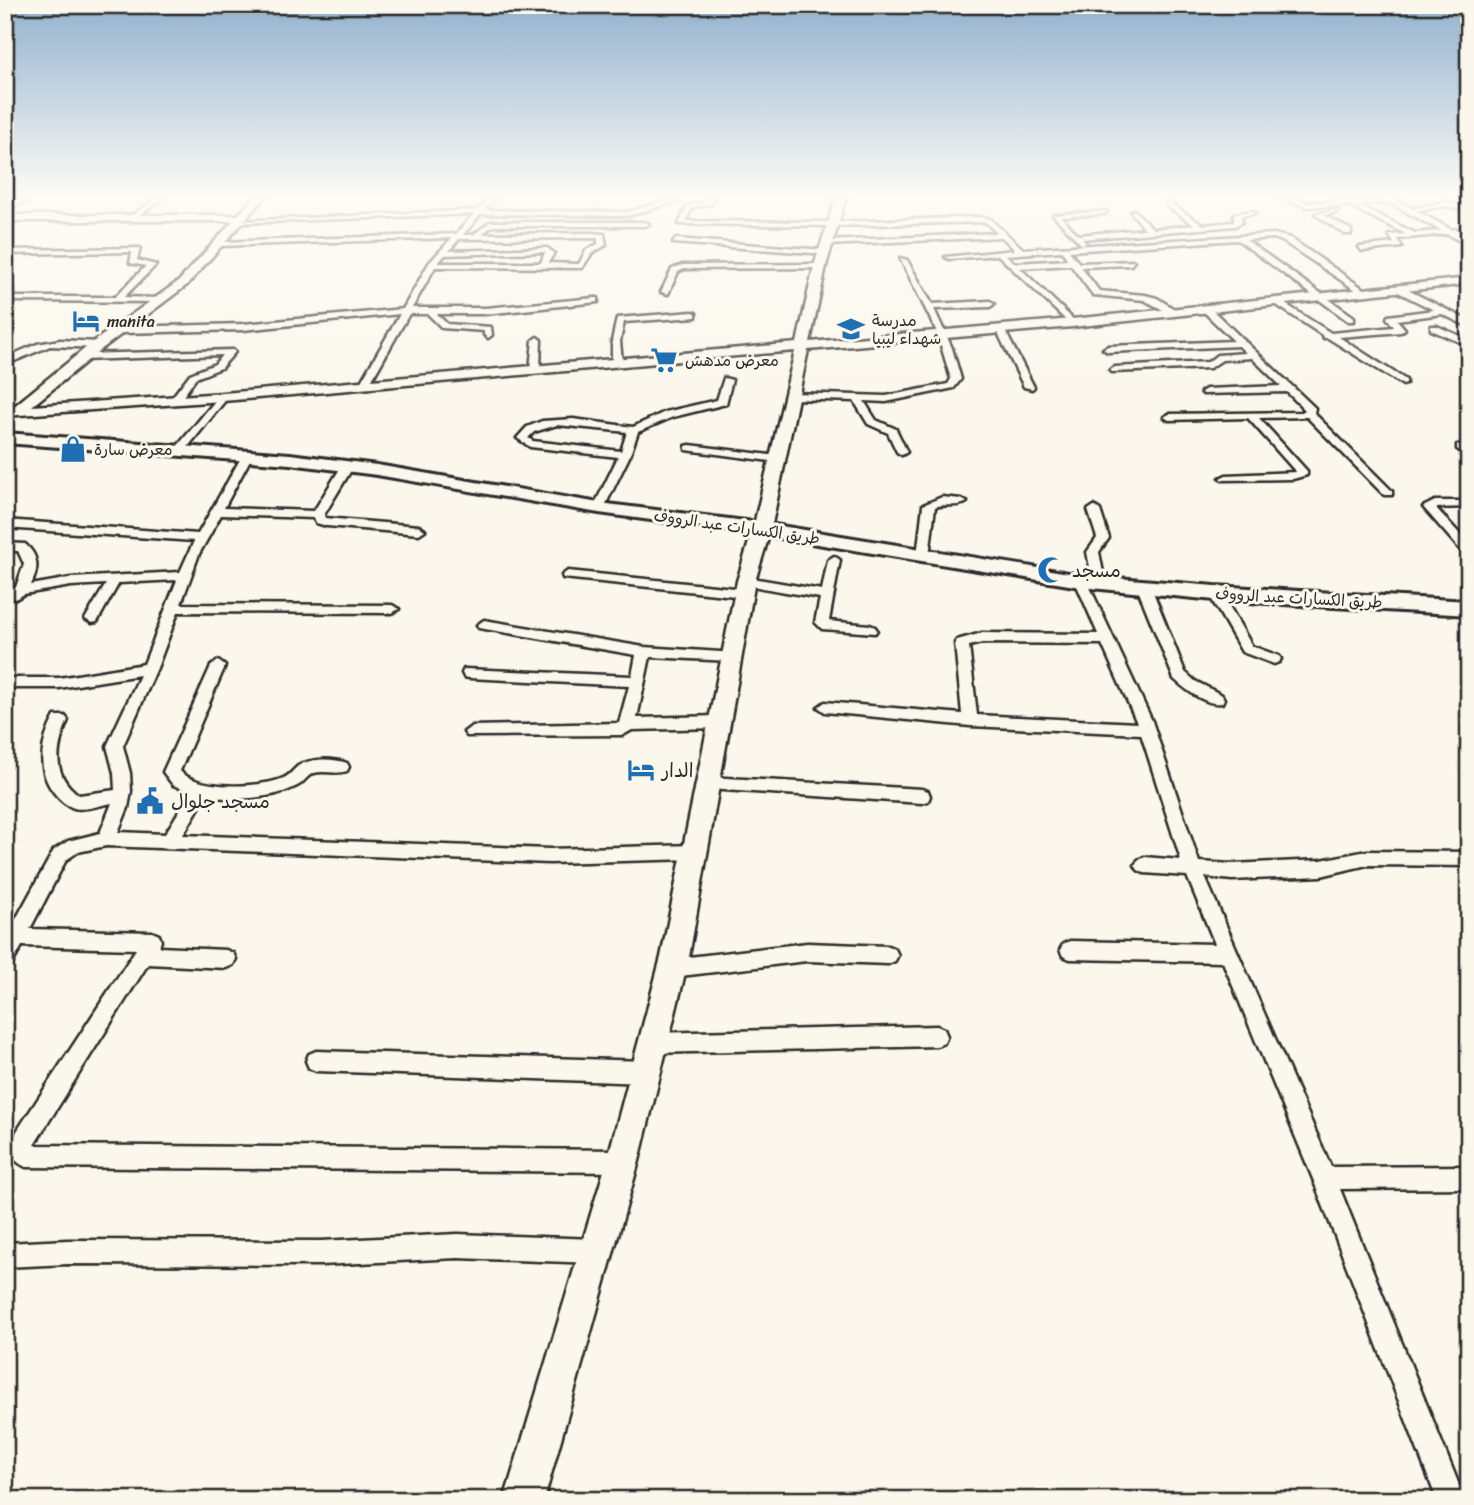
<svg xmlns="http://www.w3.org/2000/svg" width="1474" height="1505" viewBox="0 0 1474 1505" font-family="Sriracha,'Playpen Sans Arabic',sans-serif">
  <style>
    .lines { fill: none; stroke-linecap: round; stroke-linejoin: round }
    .street-casing { stroke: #2b2b2b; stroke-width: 5 }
    .secondary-casing { stroke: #2b2b2b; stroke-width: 5 }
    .primary-casing { stroke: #2b2b2b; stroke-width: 6 }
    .street { fill: #fbf7ec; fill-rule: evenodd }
    .secondary { fill: #fbf7ec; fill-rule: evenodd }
    .primary { fill: #fbf7ec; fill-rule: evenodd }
    .labels { text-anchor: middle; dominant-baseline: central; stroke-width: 6; stroke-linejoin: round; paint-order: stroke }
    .far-poi-label { font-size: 16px; fill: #2b2b2b; stroke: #fbf7ec; text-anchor: start }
    .far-street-label { font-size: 16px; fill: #2b2b2b; stroke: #fbf7ec }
    .poi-label { font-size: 19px; fill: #2b2b2b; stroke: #fbf7ec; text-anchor: start }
  </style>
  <rect width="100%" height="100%" fill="#fbf7ec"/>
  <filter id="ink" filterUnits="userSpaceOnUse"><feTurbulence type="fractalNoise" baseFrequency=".0143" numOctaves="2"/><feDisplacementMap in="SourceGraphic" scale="14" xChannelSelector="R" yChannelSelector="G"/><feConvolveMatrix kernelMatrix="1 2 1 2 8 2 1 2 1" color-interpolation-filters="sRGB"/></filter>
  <g filter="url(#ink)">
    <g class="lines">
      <defs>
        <g id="street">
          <polygon points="24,197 32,197 5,211 5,206"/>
          <polygon points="158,197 166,197 135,218 131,218 131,216"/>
          <path d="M489 197H496L485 210 628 212 668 200 677 201 628 216 481 214 463 235H473L490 222H645L649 224 645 226H492L482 234 592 233 604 234 606 245 592 253 582 268 435 267 412 308H485L595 298H598V302L485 314H437L447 324 491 327 492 335 488 338 484 335V331L442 328 428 314H409L369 385 364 388 359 385 400 314 243 330 121 333 117 330 121 327 243 324 403 309 429 263 452 238 219 246 215 244 219 242 456 234 474 214 240 223 237 221 478 210ZM598 238V244L586 250 579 264 548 263 554 253 547 248 449 251 459 239ZM545 252 541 263H438L445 255Z"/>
          <path d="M709 197H715L711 204 692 208 686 221 834 222 980 217 990 219 1023 249 1274 234 1290 238 1370 293 1363 295 1284 242 1274 238 1246 240 1354 317V321H1348L1238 240 1069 251 1079 263 1134 261 1131 265 1081 267 1099 291 1145 295 1157 298 1176 310V314L1173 315 1144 300 1093 295 1071 265 1020 268 1075 321 1076 323 1072 326 998 255 949 259 945 257 1015 250 1002 237 827 245 823 243 827 241 997 233 986 222 834 226 679 224 687 206 706 202ZM1062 251 1068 260 1015 263 1006 255Z"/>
          <polygon points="1278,197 1288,197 1307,203 1393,199 1395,202 1358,205 1415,233 1469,228 1469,232 1397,239 1402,247 1362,251 1359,247 1394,243 1389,235 1406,234 1348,205 1307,207"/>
          <polygon points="1168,202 1203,225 1234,222 1234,214 1252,211 1255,213 1241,216 1242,222 1235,226 1082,239 1086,243 1082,245 1053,215 1107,211 1105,214 1061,217 1078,235 1145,229 1131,212 1134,210 1153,229 1194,225 1166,205"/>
          <polygon points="1446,202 1469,208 1469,212 1446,206 1409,212 1406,210"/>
          <polygon points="1338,210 1338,212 1324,215 1351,230 1351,234 1345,234 1315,214"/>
          <polygon points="676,239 825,250 829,252 825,254 673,243"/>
          <polygon points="140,248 137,260 156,265 124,297 161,298 165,300 164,302 5,301 5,297 115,297 146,266 130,263 132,252 5,254 5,250"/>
          <polygon points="900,258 907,260 932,304 990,301 994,304 990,307 934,309 952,348 961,379 954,388 886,402 864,401 876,420 896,429 907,452 902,455 897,452 888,433 868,424 854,401 793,399 788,396 793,393 886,396 948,384 951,379 937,332"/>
          <polygon points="820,264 823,268 684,269 678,272 668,294 661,292 672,269 682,265"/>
          <polygon points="1398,288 1404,288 1469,321 1469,327 1442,314 1397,320 1405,329 1401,332 1339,337 1406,380 1406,384 1403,385 1328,338 1323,338 1322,335 1272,302 1279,300 1331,333 1394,327 1387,318 1388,316 1434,310 1398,292"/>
          <polygon points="1203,307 1209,307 1315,408 1314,413 1392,491 1392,495 1384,495 1307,417 1259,418 1307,471 1307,475 1293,479 1222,480 1220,478 1226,475 1296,472 1248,418 1169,420 1164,417 1169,414 1302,412 1305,410 1287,392 1203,394 1201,392 1206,389 1281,386 1252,358 1222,360 1210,368 1112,372 1110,370 1115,367 1208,362 1217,355 1246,353 1239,346 1108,352 1103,349 1108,346 1234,341 1203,311"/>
          <polygon points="693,312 696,313 696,317 624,322 620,341 622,362 617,365 612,362 612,341 617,318"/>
          <polygon points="1000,326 1004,329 1034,387 1032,389 1024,387 996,329"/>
          <polygon points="1431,326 1437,326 1469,340 1469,346 1431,330"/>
          <polygon points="537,337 541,340 540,369 535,372 530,369 533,340"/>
          <polygon points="60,340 98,342 103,345 98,348 50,346 5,365 5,358 37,344"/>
          <polygon points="233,350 235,352 221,368 196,378 179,402 175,403 170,400 190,374 215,364 222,355 82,360 77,357 82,354"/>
          <path d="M724 378 732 380 726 404 673 417 638 432 630 455 603 510H595L593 508 618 457 530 447 517 438 527 427 542 421 573 419 633 427 665 412 717 400ZM557 425 627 432 621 451 533 441 528 438 534 432Z"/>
          <polygon points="223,394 228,397 183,453 175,453 175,449 220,395"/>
          <polygon points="690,445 778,456 783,459 778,462 686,450 686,446"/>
          <polygon points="1457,445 1465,445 1469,448 1469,457 1457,449"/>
          <path d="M247 453 252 456 224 508 314 511 341 467 347 464 353 467 324 515 325 518 419 526 425 530 419 534 327 526 316 523 313 518 221 515 199 554 181 604 392 605 399 609 392 613 178 612 157 668 123 746 130 773 131 791 128 808 118 832 165 834 191 792 173 785 163 772 211 666 218 661 225 666 180 771C198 790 257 788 281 779 289 777 292 771 298 766 310 758 333 758 347 763L349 767 347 771C336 775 325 770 314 773 307 775 304 783 297 786 271 800 235 800 206 796L183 835 549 849 694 845 700 847 703 852 700 857 694 859 549 863 106 846 78 852 66 860 30 929 152 932 159 935 161 941 159 947 226 950 233 953 236 959 233 965 226 968 148 964 34 1145 623 1150 631 1153 634 1161 631 1169 623 1172 26 1167C17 1163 14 1159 10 1150L17 1131 136 949 22 946 12 964 5 967V939L54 850 68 841 100 833 112 803C101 805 84 811 74 808 67 806 60 800 56 795 35 771 41 741 55 716H65L68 720C56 748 51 775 79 795L115 790 114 773 107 746 140 675 59 688H5V678H59L144 664 177 580 119 583 97 622 92 623 85 619 106 584 71 586 24 594 16 599 5 597V589L16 587 24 564 18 551H5V543L25 544C39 556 39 569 31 585L71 578 180 572 194 541 5 528V520L198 534 242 456Z"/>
          <path d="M942 497 961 499 967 502C959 508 945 503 935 507L929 556 923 560 919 559 917 556 923 505Z"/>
          <polygon points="1435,501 1469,501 1469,507 1436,508 1469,544 1469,556 1465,555 1423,507"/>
          <polygon points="1094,506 1100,510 1109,538 1099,552 1105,583 1099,587 1093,583 1087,552 1097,538 1088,510"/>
          <polygon points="834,556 840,560 829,621 870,625 875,627 877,630 875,633 822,629 815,622 820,598 746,585 740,581 746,577 822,590 828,560"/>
          <polygon points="568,571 744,589 751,593 744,597 563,578 562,575"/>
          <path d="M1081 577 1087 581 1152 721 1199 862 1232 864 1321 860 1367 851 1469 852V866L1367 865 1321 876 1232 880 1205 877 1331 1167 1469 1166V1188L1340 1189 1465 1500H1437L1313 1179 1223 962 1070 959 1063 956 1060 950 1063 944 1070 941 1215 944 1187 876 1144 873 1138 870 1135 865 1138 860 1144 857 1181 860 1141 734 970 726 825 712 818 707 825 702 962 714 955 643 957 640 982 633 1098 634 1075 581ZM982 643 1102 644 1137 723 977 715 969 646Z"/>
          <path d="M1144 583 1151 587 1185 672 1195 681 1222 695 1224 699 1222 703C1206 706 1185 689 1174 679L1137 587Z"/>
          <polygon points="1215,589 1220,590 1252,646 1279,656 1281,659 1279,662 1274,664 1242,652 1208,593"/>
          <polygon points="484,620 644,647 736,653 738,656 731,661 650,657 637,718 719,716 727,722 719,728 632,730 623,735 467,736 464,732 472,726 619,723 629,686 469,678 464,677 462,673 464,669 632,676 636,655 479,628 477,625"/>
          <polygon points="708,777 922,789 928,791 930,796 928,801 922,803 708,789 702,788 700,783 702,778"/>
          <polygon points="807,943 888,946 895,949 898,955 895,961 888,964 807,961 672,977 665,974 662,968 665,962 672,959"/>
          <polygon points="937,1026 944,1029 947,1036 944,1043 937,1046 653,1053 646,1050 643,1043 646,1036 653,1033"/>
          <polygon points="316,1051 646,1061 653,1065 657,1072 653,1079 646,1083 316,1071 309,1068 306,1061 309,1054"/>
          <polygon points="457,1234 595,1239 603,1243 607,1251 603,1259 595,1263 457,1258 321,1265 68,1264 5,1267 5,1243 68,1240 321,1241"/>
        </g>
        <g id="secondary">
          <polygon points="255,197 265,197 187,285 103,348 32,406 223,393 797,343 814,266 836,197 846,197 826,266 810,342 1072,319 1469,278 1469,284 1072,327 808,350 771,529 755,581 689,957 639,1161 544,1500 504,1500 607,1161 661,957 737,581 753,529 795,351 223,401 5,416 5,408 13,407 93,342 179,281 233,221 5,221 5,215 238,215"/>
          <polygon points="1379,197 1391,197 1469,239 1469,246"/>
        </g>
        <polygon id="primary" points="5,433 290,454 377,465 599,503 762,523 1081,575 1215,586 1469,601 1469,615 1215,600 1081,587 762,535 599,513 377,475 290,464 5,443"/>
      </defs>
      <!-- street casing -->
      <use href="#street" class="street-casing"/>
      <!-- secondary casing -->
      <use href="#secondary" class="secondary-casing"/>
      <!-- primary casing -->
      <use href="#primary" class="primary-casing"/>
      <!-- street -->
      <use href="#street" class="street"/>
      <!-- secondary -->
      <use href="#secondary" class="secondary"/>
      <!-- primary -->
      <use href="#primary" class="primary"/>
    </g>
  </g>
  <!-- sky -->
  <linearGradient id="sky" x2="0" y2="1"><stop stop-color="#92b2ce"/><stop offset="0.48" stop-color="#fdfbf6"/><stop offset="1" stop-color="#fdfbf6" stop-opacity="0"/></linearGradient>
  <rect width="1474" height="408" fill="url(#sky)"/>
  <!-- icons -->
  <defs>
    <symbol id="hotel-bare" viewBox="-9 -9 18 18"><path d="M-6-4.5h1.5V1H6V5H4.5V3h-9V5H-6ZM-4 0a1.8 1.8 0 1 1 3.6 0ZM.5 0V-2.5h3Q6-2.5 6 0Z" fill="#1f6fb2" stroke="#fbf7ec" stroke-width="2.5" paint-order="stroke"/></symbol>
    <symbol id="school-bare" viewBox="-9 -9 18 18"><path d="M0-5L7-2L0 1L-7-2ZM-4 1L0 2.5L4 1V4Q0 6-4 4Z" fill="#1f6fb2" stroke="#fbf7ec" stroke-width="2.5" paint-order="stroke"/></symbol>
    <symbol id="supermarket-bare" viewBox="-9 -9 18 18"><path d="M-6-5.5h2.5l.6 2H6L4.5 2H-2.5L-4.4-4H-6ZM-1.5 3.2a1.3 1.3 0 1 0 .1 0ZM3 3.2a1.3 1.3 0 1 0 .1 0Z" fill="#1f6fb2" stroke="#fbf7ec" stroke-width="2.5" paint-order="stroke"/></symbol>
    <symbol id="shop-bare" viewBox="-9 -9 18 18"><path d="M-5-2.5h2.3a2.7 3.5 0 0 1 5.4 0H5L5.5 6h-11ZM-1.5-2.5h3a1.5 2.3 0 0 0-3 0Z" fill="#1f6fb2" stroke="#fbf7ec" stroke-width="2.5" paint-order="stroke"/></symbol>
    <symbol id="mosque-bare" viewBox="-9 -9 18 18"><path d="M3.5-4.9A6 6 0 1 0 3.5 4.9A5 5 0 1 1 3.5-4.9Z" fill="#1f6fb2" stroke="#fbf7ec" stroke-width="2.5" paint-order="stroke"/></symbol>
    <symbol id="civic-bare" viewBox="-9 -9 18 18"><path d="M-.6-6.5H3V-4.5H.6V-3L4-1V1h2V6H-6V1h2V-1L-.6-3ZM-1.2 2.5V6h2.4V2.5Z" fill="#1f6fb2" stroke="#fbf7ec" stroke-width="2.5" paint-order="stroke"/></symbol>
  </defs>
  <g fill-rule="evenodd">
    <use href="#hotel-bare" x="67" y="302" width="38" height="38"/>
    <use href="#school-bare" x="832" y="310" width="38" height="38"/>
    <use href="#supermarket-bare" x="645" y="341" width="38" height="38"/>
    <use href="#shop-bare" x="54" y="430" width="38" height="38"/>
    <use href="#mosque-bare" x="1032" y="551" width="38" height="38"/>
    <use href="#hotel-bare" x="622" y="751" width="38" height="38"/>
    <use href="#civic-bare" x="131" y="782" width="38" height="38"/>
  </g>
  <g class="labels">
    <!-- far-poi labels -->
    <g class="far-poi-label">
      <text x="872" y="320">مدرسة<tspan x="872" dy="18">شهداء ليبيا</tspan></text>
      <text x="107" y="321">manita</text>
      <text x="685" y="360">معرض مدهش</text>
      <text x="94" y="449">معرض سارة</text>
    </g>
    <!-- far-street labels -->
    <g class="far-street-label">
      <text transform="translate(737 527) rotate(8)">طريق الكسارات عبد الرووف</text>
      <text transform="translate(1299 598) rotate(3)">طريق الكسارات عبد الرووف</text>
    </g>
    <!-- poi labels -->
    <g class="poi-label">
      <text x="1072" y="570">مسجد</text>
      <text x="662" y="770">الدار</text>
      <text x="171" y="801">مسجد جلوال</text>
    </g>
  </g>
  <!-- margin -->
  <rect width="1474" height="1505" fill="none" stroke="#fbf7ec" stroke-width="28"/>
  <rect x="14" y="14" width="1446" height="1477" fill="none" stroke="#2b2b2b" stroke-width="2.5" filter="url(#ink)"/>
</svg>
